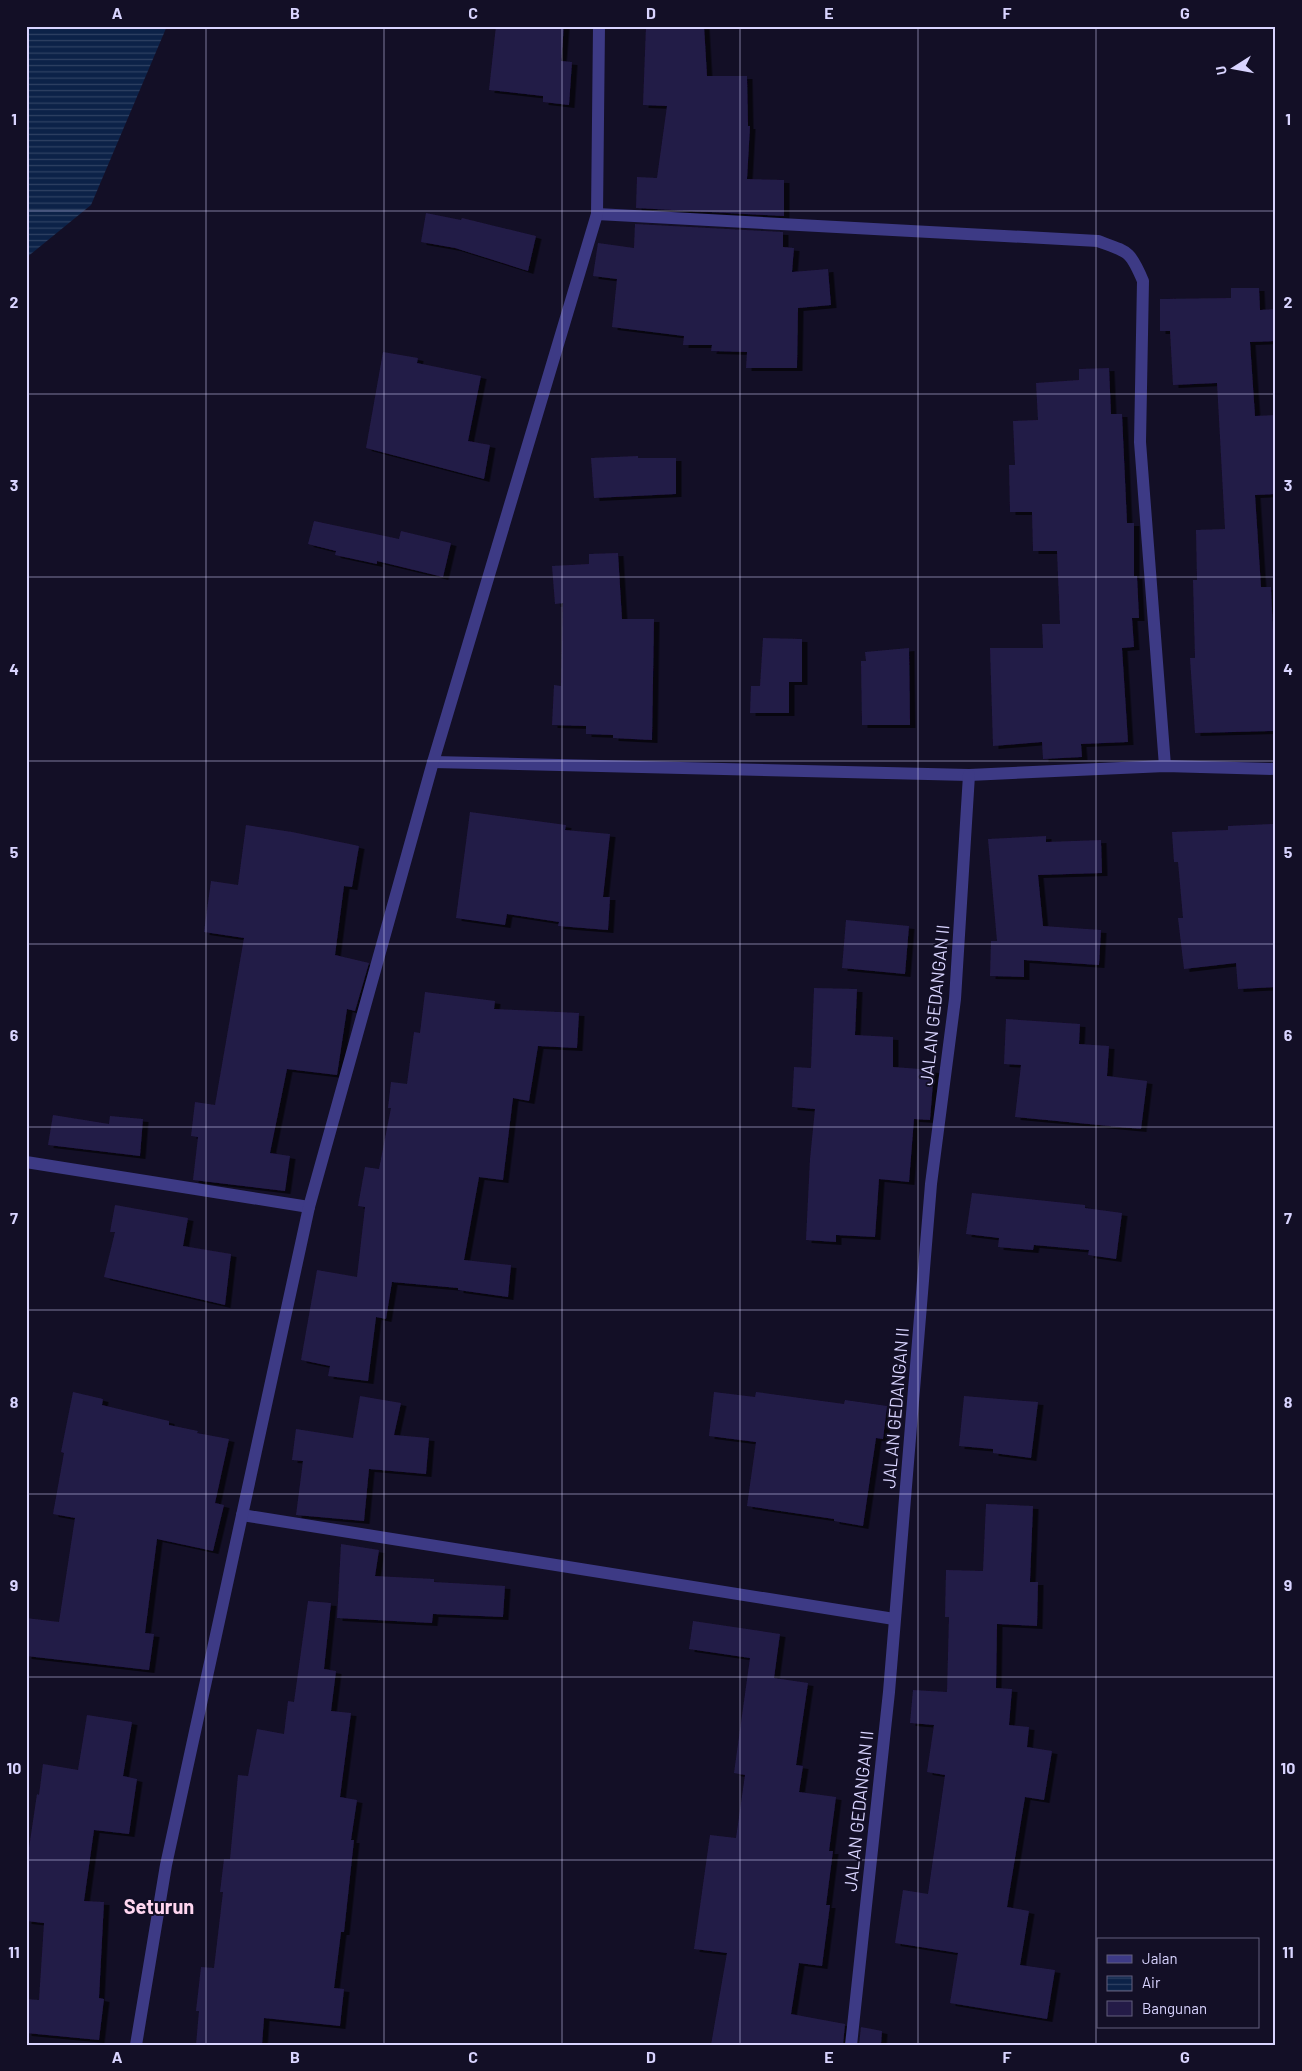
<svg xmlns="http://www.w3.org/2000/svg" width="1302" height="2071" viewBox="0 0 1302 2071" font-family="Barlow,sans-serif">
  <style>
    .water { fill: url(#water-rules) }
    .building { fill: #241b47; filter: url(#shadow) }
    .lines { fill: none; stroke-linecap: round; stroke-linejoin: round }
    .minor { stroke: #3d3a85; stroke-width: 12 }
    .grid { fill: none; stroke: #d9d4ff; stroke-width: 1; stroke-opacity: 0.55 }
    .labels { text-anchor: middle; dominant-baseline: central; stroke-width: 4; stroke-linejoin: round; paint-order: stroke }
    .street-label { font-size: 18px; fill: #d9d4ff; stroke: #130f26 }
    .quarter-label { font-size: 20px; font-weight: bold; fill: #ffd6f0; stroke: #130f26 }
    .neatline { fill: none; stroke: #d9d4ff; stroke-width: 2 }
    .grid-label { font-size: 16px; text-anchor: middle; font-weight: bold; fill: #d9d4ff }
  </style>
  <defs>
    <pattern id="water-rules" width="6" height="5" patternUnits="userSpaceOnUse" patternTransform="scale(1.25)"><rect width="6" height="5" fill="#0c2248"/><path d="M0 2.5h6" fill="none" stroke="#2f4163"/></pattern>
    <filter id="shadow"><feDropShadow dx="5.5" dy="3" stdDeviation="0" flood-color="#0009"/></filter>
  </defs>
  <rect width="100%" height="100%" fill="#130f26"/>
  <!-- water -->
  <polygon class="water" points="26,26 167,26 91,205 26,258"/>
  <!-- building -->
  <g class="building">
    <polygon points="496,26 564,26 561,61 572,62 569,105 543,102 543,96 489,90"/>
    <polygon points="646,26 704,26 707,76 747,76 748,126 750,126 747,179 784,180 784,216 636,208 637,177 657,178 667,106 643,105"/>
    <polygon points="426,213 461,220 462,218 536,236 528,271 455,248 421,242"/>
    <polygon points="635,224 783,232 783,247 794,248 792,272 828,269 831,305 798,308 797,368 746,368 747,352 711,351 712,345 683,345 684,336 612,327 617,279 593,276 598,243 634,248"/>
    <polygon points="1231,288 1259,288 1260,310 1276,309 1276,341 1250,342 1255,416 1276,415 1276,494 1255,495 1261,587 1271,587 1274,653 1276,653 1276,731 1195,733 1190,658 1195,658 1193,580 1197,580 1196,530 1225,529 1217,383 1173,385 1170,331 1160,331 1160,299 1231,298"/>
    <polygon points="383,352 418,358 417,363 481,376 468,441 490,445 484,479 366,448"/>
    <polygon points="1109,368 1111,414 1122,414 1127,523 1134,523 1134,576 1137,576 1139,618 1132,618 1134,647 1122,648 1128,742 1081,744 1082,757 1043,759 1042,742 993,746 990,648 1043,648 1042,624 1060,624 1057,551 1033,551 1032,512 1010,512 1009,465 1015,465 1013,421 1038,420 1036,383 1079,380 1079,369"/>
    <polygon points="638,456 638,458 676,458 676,494 594,498 591,458"/>
    <polygon points="314,521 399,539 401,531 451,543 443,577 377,561 377,564 335,555 336,551 308,544"/>
    <polygon points="618,553 622,619 654,619 652,740 613,738 613,735 586,734 586,726 552,725 554,685 561,686 563,603 555,604 552,566 589,564 589,554"/>
    <polygon points="763,638 802,639 802,682 789,682 789,713 750,713 751,686 760,686"/>
    <polygon points="909,648 910,725 862,725 861,661 866,661 865,652"/>
    <polygon points="470,812 566,825 565,830 610,834 603,897 610,897 608,930 558,926 559,922 507,914 505,925 456,918"/>
    <polygon points="1274,824 1276,987 1238,989 1236,963 1184,969 1178,918 1183,918 1178,862 1174,862 1172,832 1228,830 1228,826"/>
    <polygon points="246,825 292,832 359,846 352,887 344,886 335,955 369,963 355,1011 347,1009 337,1075 287,1069 270,1153 290,1156 285,1191 193,1180 198,1137 191,1136 195,1102 215,1105 244,938 204,932 211,881 238,885"/>
    <polygon points="1046,836 1046,842 1101,840 1102,873 1038,875 1043,926 1101,930 1099,965 1024,960 1024,977 990,976 991,941 997,941 988,839"/>
    <polygon points="846,920 909,926 905,974 842,968"/>
    <polygon points="814,988 857,989 855,1035 893,1037 893,1067 934,1070 930,1120 914,1119 909,1182 879,1179 875,1237 836,1235 836,1242 806,1240 810,1159 815,1109 792,1107 794,1067 811,1068"/>
    <polygon points="425,992 495,1001 494,1009 579,1013 577,1048 538,1046 529,1101 513,1098 503,1180 479,1177 464,1260 511,1265 508,1297 458,1290 458,1288 392,1282 386,1319 376,1317 368,1381 328,1376 330,1366 301,1360 317,1270 357,1277 365,1207 358,1206 365,1167 379,1169 391,1108 388,1108 391,1082 407,1084 414,1032 420,1033"/>
    <polygon points="1006,1019 1080,1024 1079,1044 1109,1046 1107,1076 1147,1081 1141,1129 1015,1117 1021,1065 1004,1064"/>
    <polygon points="53,1115 109,1124 110,1116 143,1119 140,1156 48,1145"/>
    <polygon points="972,1193 1085,1205 1085,1208 1122,1213 1116,1259 1088,1255 1089,1250 1034,1245 1033,1250 998,1247 999,1238 966,1234"/>
    <polygon points="115,1205 188,1218 183,1246 231,1254 225,1305 104,1277 115,1232 110,1232"/>
    <polygon points="73,1392 103,1399 102,1405 169,1421 169,1425 198,1431 197,1433 229,1439 215,1503 224,1505 213,1551 157,1539 145,1633 154,1634 149,1670 26,1656 26,1618 59,1622 75,1518 53,1514 64,1453 61,1452"/>
    <polygon points="714,1392 755,1397 756,1392 844,1404 845,1400 887,1406 883,1439 876,1438 863,1526 834,1521 834,1519 747,1506 756,1442 709,1436"/>
    <polygon points="360,1396 401,1403 394,1435 429,1438 426,1474 369,1469 364,1521 296,1515 303,1461 292,1460 296,1429 353,1438"/>
    <polygon points="964,1396 1038,1402 1031,1458 993,1453 993,1449 959,1446"/>
    <polygon points="986,1504 1033,1506 1030,1582 1038,1582 1037,1626 997,1624 996,1688 1012,1689 1009,1725 1029,1727 1027,1747 1052,1751 1044,1800 1025,1797 1007,1907 1029,1911 1020,1965 1055,1970 1047,2019 950,2003 958,1953 895,1943 903,1890 928,1894 945,1775 927,1772 934,1725 910,1723 913,1690 947,1692 949,1617 945,1617 946,1570 983,1571"/>
    <polygon points="341,1544 379,1550 375,1576 434,1579 434,1582 505,1586 503,1617 433,1614 432,1623 337,1618"/>
    <polygon points="308,1601 331,1603 324,1669 336,1671 331,1711 351,1713 340,1797 357,1800 351,1840 354,1840 344,1932 341,1932 334,1988 344,1989 340,2026 264,2018 262,2045 196,2045 199,2011 196,2011 201,1967 214,1968 223,1892 220,1892 224,1859 230,1859 238,1775 248,1776 257,1729 284,1734 288,1701 294,1702"/>
    <polygon points="693,1621 780,1634 774,1678 808,1683 796,1765 803,1766 799,1792 836,1797 829,1851 833,1851 826,1905 830,1905 822,1966 799,1963 791,2014 845,2024 843,2045 711,2045 727,1953 694,1949 710,1835 736,1838 745,1775 734,1773 750,1658 689,1649"/>
    <polygon points="87,1715 132,1722 123,1776 137,1779 129,1834 94,1830 84,1901 104,1902 99,1998 104,1999 99,2040 26,2033 26,1999 39,2000 44,1923 26,1921 26,1868 37,1794 39,1795 43,1764 78,1770"/>
    <polygon points="861,2027 882,2031 881,2045 859,2045"/>
  </g>
  <g class="lines">
    <!-- minor -->
    <g class="minor">
      <path d="M597 214 1098 241C1128 252 1130 250 1143 281L1140 442 1165 766"/>
      <polyline points="433,762 969,775 1165,766 1276,769"/>
      <polyline points="26,1162 309,1207"/>
      <polyline points="242,1515 894,1619"/>
      <polyline points="136,2045 166,1865 309,1207 433,762 597,214 599,26"/>
      <polyline points="851,2045 889,1692 931,1184 955,999 969,775"/>
    </g>
  </g>
  <!-- grid -->
  <path class="grid" d="M206 26V2045M384 26V2045M562 26V2045M740 26V2045M918 26V2045M1096 26V2045M26 211H1276M26 394H1276M26 577H1276M26 761H1276M26 944H1276M26 1127H1276M26 1310H1276M26 1494H1276M26 1677H1276M26 1860H1276"/>
  <g class="labels">
    <!-- street labels -->
    <g class="street-label">
      <text transform="translate(934 1005) rotate(-84)">JALAN GEDANGAN II</text>
      <text transform="translate(895 1408) rotate(-85)">JALAN GEDANGAN II</text>
      <text transform="translate(858 1811) rotate(-84)">JALAN GEDANGAN II</text>
    </g>
    <!-- quarter labels -->
    <g class="quarter-label">
      <text x="159" y="1906">Seturun</text>
    </g>
  </g>
  <!-- border -->
  <rect width="1302" height="2071" fill="none" stroke="#130f26" stroke-width="55"/>
  <!-- legend -->
  <rect x="1097" y="1938" width="162" height="90" fill="#130f26" stroke="#625e7d"/>
  <rect x="1107" y="1955" width="25" height="8" fill="#3d3a85" stroke="#625e7d"/>
  <text x="1142" y="1964" font-size="15" fill="#d9d4ff">Jalan</text>
  <rect x="1107" y="1976" width="25" height="15" fill="url(#water-rules)" stroke="#625e7d"/>
  <text x="1142" y="1988" font-size="15" fill="#d9d4ff">Air</text>
  <rect x="1107" y="2001" width="25" height="15" fill="#241b47" stroke="#625e7d"/>
  <text x="1142" y="2014" font-size="15" fill="#d9d4ff">Bangunan</text>
  <!-- north arrow -->
  <g transform="translate(1234 68) rotate(259)" stroke="#130f26" stroke-width="4" paint-order="stroke">
  <path d="M0-4L9 19L0 12L-9 19Z" fill="#d9d4ff"/>
  <text y="-8" font-size="14" font-weight="bold" text-anchor="middle" fill="#d9d4ff">U</text>
  </g>
  <rect x="28" y="28" width="1246" height="2016" class="neatline"/>
  <g class="grid-label">
    <text x="117" y="19">A</text>
    <text x="295" y="19">B</text>
    <text x="473" y="19">C</text>
    <text x="651" y="19">D</text>
    <text x="829" y="19">E</text>
    <text x="1007" y="19">F</text>
    <text x="1185" y="19">G</text>
    <text x="14" y="125">1</text>
    <text x="1288" y="125">1</text>
    <text x="14" y="308">2</text>
    <text x="1288" y="308">2</text>
    <text x="14" y="491">3</text>
    <text x="1288" y="491">3</text>
    <text x="14" y="675">4</text>
    <text x="1288" y="675">4</text>
    <text x="14" y="858">5</text>
    <text x="1288" y="858">5</text>
    <text x="14" y="1041">6</text>
    <text x="1288" y="1041">6</text>
    <text x="14" y="1224">7</text>
    <text x="1288" y="1224">7</text>
    <text x="14" y="1408">8</text>
    <text x="1288" y="1408">8</text>
    <text x="14" y="1591">9</text>
    <text x="1288" y="1591">9</text>
    <text x="14" y="1774">10</text>
    <text x="1288" y="1774">10</text>
    <text x="14" y="1958">11</text>
    <text x="1288" y="1958">11</text>
    <text x="117" y="2063">A</text>
    <text x="295" y="2063">B</text>
    <text x="473" y="2063">C</text>
    <text x="651" y="2063">D</text>
    <text x="829" y="2063">E</text>
    <text x="1007" y="2063">F</text>
    <text x="1185" y="2063">G</text>
  </g>
</svg>
